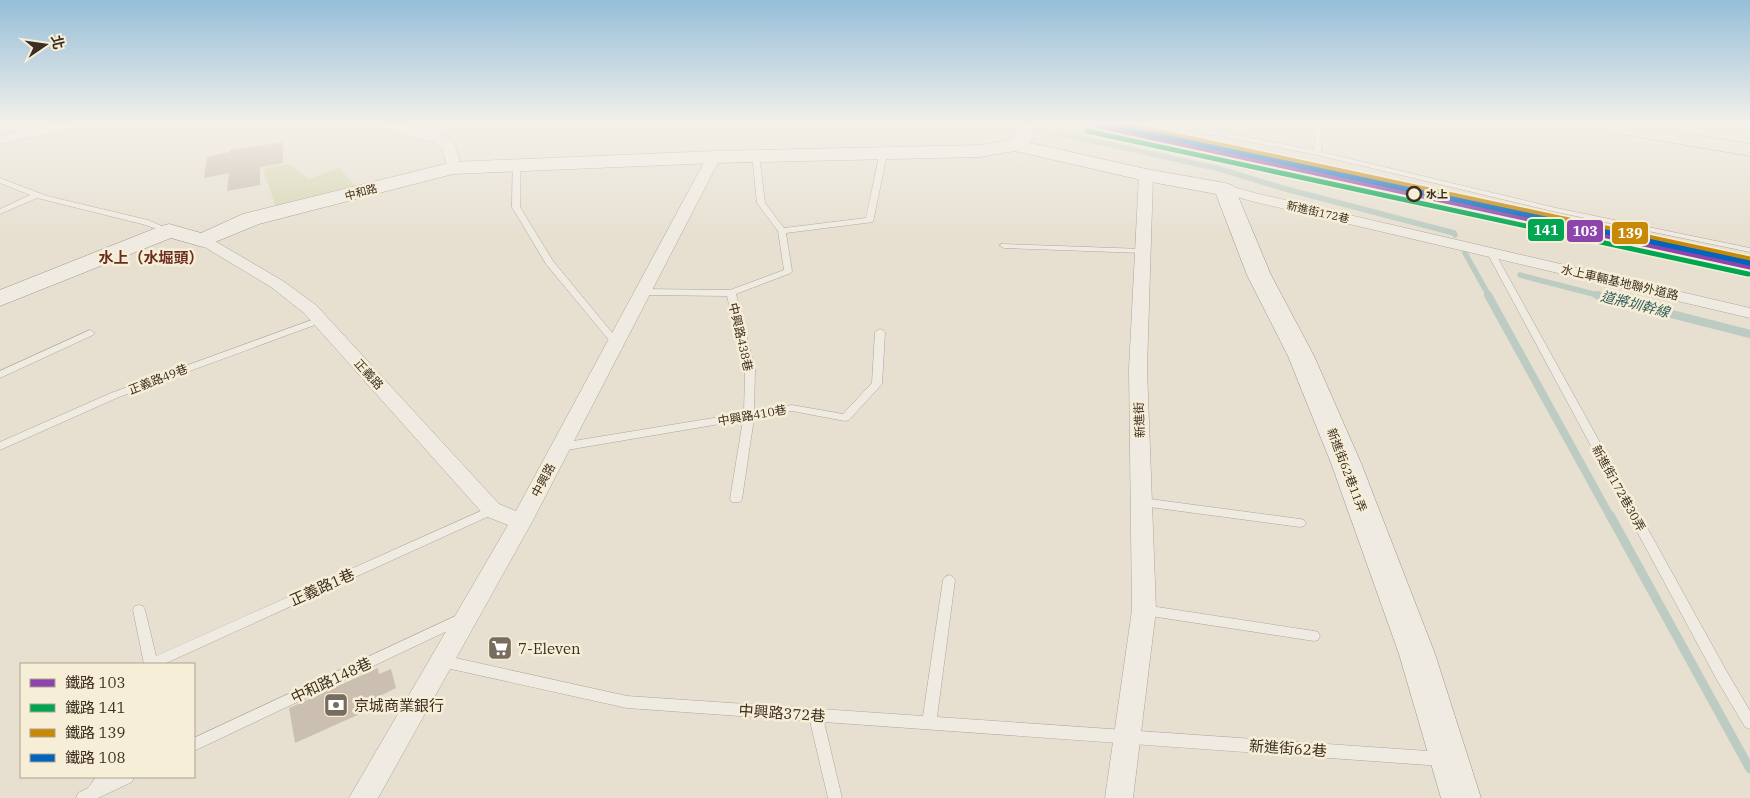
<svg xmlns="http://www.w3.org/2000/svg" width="1750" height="798" viewBox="0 0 1750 798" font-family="'IBM Plex Serif','Noto Sans TC',serif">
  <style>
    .green { fill: #d6d7b3 }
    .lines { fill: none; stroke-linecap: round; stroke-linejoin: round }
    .stream-far2 { stroke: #bcccc2; stroke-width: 5.5 }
    .stream-far1 { stroke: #bcccc2; stroke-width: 8 }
    .stream { stroke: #bcccc2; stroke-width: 9 }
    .building { fill: #cbbfb2 }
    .lane-casing { stroke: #ada599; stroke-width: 1 }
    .street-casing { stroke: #ada599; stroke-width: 1 }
    .secondary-casing { stroke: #9c958a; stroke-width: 1 }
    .primary-casing { stroke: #928b80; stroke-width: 1 }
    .lane { fill: #efebe3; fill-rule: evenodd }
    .street { fill: #efebe3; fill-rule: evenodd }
    .secondary { fill: #efebe3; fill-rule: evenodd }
    .primary { fill: #e6e1d4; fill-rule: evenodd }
    .rail-1-casing { stroke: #f7eed8; stroke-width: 8 }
    .rail-2-casing { stroke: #f7eed8; stroke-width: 8 }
    .rail-3-casing { stroke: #f7eed8; stroke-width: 8 }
    .rail-4-casing { stroke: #f7eed8; stroke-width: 8 }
    .rail-1 { stroke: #8e44ad; stroke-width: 5 }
    .rail-2 { stroke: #00a651; stroke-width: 5 }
    .rail-3 { stroke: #c88808; stroke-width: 5 }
    .rail-4 { stroke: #0065bd; stroke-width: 5 }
    .stop-dot { fill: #f7eed8; stroke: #3d2e20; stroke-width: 2.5 }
    .labels { text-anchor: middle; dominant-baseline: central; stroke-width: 5; stroke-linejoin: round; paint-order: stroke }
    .far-street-label { font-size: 11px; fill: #3d2e20; stroke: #f7eed8 }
    .far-stop-label { font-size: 11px; font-weight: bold; fill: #3d2e20; stroke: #f7eed8; text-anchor: start }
    .street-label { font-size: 12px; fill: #3d2e20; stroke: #f7eed8 }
    .water-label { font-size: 14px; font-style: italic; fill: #2f5d5a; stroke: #f7eed8 }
    .quarter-label { font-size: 15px; font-weight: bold; fill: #6b2e1e; stroke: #f7eed8 }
    .near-street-label { font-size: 15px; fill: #3d2e20; stroke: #f7eed8 }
    .near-poi-label { font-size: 15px; fill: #3d2e20; stroke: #f7eed8; text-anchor: start }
    .line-badge { stroke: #f7eed8; stroke-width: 2 }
    .badge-label { font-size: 14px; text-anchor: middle; font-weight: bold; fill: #fff }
  </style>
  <rect width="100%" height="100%" fill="#e7e0d1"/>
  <!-- green -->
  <polygon class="green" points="288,164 309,179 339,168 360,191 277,210 263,169"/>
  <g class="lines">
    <!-- stream-far2 -->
    <g class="stream-far2">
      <polyline points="1040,129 1220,169 1286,189 1454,233 1455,235"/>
      <polyline points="1465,253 1489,296"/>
      <polyline points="1520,275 1601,296"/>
    </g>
    <!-- stream-far1 -->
    <g class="stream-far1">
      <polyline points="1488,295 1610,516"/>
      <polyline points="1597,295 1750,334"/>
    </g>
    <!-- stream -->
    <polyline class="stream" points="1610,515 1750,769"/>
  </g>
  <!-- building -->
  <g class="building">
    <polygon points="283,142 283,163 260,167 260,185 227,191 229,173 204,178 207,157 229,152 230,150"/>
    <polygon points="378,668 379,674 391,669 396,688 380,696 382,704 295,743 289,708"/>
  </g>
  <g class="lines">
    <defs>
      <g id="lane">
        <polygon points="1165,124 1177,124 1314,150 1316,124 1322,124 1321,152 1556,208 1750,248 1750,252 1556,212 1317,155 1168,126"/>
        <polygon points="880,152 887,154 873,222 786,233 792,271 791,273 736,294 755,370 754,411 792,405 843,414 872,383 875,332 880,329 883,330 885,332 882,384 849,420 845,421 792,411 754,418 742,499 740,502 732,502 730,499 743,420 561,451 557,450 556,447 557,444 561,443 744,413 745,370 727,296 643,295 639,292 643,289 730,290 784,270 778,231 757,203 752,154 759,156 765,203 784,228 866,218"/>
        <polygon points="513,163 516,163 520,165 520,207 553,261 619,341 621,343 619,345 613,345 546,264 512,207"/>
        <polygon points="0,178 47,196 148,220 173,231 169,233 142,224 37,198 0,214 0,209 30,195 0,183"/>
        <polygon points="1001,244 1143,249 1147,251 1143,253 1004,248 1000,246"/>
        <polygon points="1487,249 1490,249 1494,251 1727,672 1750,711 1750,729 1745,727 1717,680 1486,251"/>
        <polygon points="320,317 323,318 325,320 323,322 119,397 0,450 0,442 111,393"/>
        <polygon points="90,330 95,333 93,335 0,378 0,371"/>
        <polygon points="1142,498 1300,519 1304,520 1306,523 1304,526 1300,527 1142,506 1138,505 1136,502 1138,499"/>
        <polygon points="492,506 496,507 498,510 496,513 164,664 144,664 133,610 135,606 139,605 143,606 145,610 156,656"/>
        <polygon points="949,575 953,577 955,580 937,717 1442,752 1447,754 1449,759 1447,764 1442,766 824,722 842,798 828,798 810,721 627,708 442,667 437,665 436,661 437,657 442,655 627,696 923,716 943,580 945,577"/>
        <polygon points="1144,605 1314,631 1318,632 1320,636 1318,640 1314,641 1144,615 1140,614 1138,610 1140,606"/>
        <polygon points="462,613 466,614 468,618 466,622 194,751 194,738"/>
        <polygon points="96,777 134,777 132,782 98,798 76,798 78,793 88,788"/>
      </g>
      <g id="street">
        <polygon points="57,124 80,124 74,128 0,144 0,136"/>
        <path d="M380 124C399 124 438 127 452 142 458 149 459 159 460 168L453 172 448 171 442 148 435 143 381 127Z"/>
        <polygon points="714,153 721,157 532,522 378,798 349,798 508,525 485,516 304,313 271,287 198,243 195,240 198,237 208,237 283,281 316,305 499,504 516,511 707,157"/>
        <polygon points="1146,171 1153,175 1147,369 1156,610 1133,798 1105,798 1132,610 1129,369 1139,175"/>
        <polygon points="1225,185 1259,194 1750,308 1750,318 1251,201 1220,192 1218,189 1220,186"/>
      </g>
      <polygon id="secondary" points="1018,124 1036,124 1031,143 1146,169 1225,183 1232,185 1235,189 1271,275 1314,356 1361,463 1435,654 1481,798 1441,798 1399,654 1331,463 1288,356 1247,275 1216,194 1146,181 1015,151 980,157 714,163 453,174 259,224 203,247 171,238 0,306 0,290 161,226 169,224 201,233 243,214 453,162 714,151 980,145 1009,140 1014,137"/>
      <polygon id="primary" points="1588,124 1629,124 1750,144 1750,156 1597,130 1590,128"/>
    </defs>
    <!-- lane casing -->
    <use href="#lane" class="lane-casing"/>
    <!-- street casing -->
    <use href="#street" class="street-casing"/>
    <!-- secondary casing -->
    <use href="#secondary" class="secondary-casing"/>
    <!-- primary casing -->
    <use href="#primary" class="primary-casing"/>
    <!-- lane -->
    <use href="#lane" class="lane"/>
    <!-- street -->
    <use href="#street" class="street"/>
    <!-- secondary -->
    <use href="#secondary" class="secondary"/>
    <!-- primary -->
    <use href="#primary" class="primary"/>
    <defs>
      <polyline id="rail-1" points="1089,124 1750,267"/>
      <polyline id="rail-2" points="1087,131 1748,274"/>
      <polyline id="rail-3" points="1123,124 1750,259"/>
      <polyline id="rail-4" points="1105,124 1750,263"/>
    </defs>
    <!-- rail-1 casing -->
    <use href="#rail-1" class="rail-1-casing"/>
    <!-- rail-2 casing -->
    <use href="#rail-2" class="rail-2-casing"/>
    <!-- rail-3 casing -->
    <use href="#rail-3" class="rail-3-casing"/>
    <!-- rail-4 casing -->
    <use href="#rail-4" class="rail-4-casing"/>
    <!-- rail-1 -->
    <use href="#rail-1" class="rail-1"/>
    <!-- rail-2 -->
    <use href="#rail-2" class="rail-2"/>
    <!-- rail-3 -->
    <use href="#rail-3" class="rail-3"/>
    <!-- rail-4 -->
    <use href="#rail-4" class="rail-4"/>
  </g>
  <!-- sky -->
  <linearGradient id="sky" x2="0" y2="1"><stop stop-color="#96bed9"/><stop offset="0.53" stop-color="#f4f1ea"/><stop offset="1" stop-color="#f4f1ea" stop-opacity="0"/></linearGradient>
  <rect width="1750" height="235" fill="url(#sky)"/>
  <!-- icons -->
  <defs>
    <symbol id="supermarket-square" viewBox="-11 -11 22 22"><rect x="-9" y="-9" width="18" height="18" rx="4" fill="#786c5e" stroke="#f7eed8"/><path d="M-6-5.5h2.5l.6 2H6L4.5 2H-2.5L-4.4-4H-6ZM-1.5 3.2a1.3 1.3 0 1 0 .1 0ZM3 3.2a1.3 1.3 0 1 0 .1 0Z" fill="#fff"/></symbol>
    <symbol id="bank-square" viewBox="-11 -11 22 22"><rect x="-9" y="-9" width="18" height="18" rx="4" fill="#786c5e" stroke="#f7eed8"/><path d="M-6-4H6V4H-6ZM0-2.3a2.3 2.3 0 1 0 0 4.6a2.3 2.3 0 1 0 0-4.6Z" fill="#fff"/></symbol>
  </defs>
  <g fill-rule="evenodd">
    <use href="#supermarket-square" x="486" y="634" width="28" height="28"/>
    <use href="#bank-square" x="322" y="691" width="28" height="28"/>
  </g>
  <!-- markers -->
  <circle class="stop-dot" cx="1414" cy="194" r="7"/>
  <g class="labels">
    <!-- far-street labels -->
    <g class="far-street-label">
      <text transform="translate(361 192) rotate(-15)">中和路</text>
      <text transform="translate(1318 212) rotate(13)">新進街172巷</text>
    </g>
    <!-- far-stop labels -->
    <g class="far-stop-label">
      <text x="1426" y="194">水上</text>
    </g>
    <!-- street labels -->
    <g class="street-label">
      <text transform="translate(1620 282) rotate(13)">水上車輛基地聯外道路</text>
      <text transform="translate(741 337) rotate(77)">中興路438巷</text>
      <text transform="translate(369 374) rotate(48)">正義路</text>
      <text transform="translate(158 379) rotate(-21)">正義路49巷</text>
      <text transform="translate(752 415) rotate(-10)">中興路410巷</text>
      <text transform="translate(1139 420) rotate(-92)">新進街</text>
      <text transform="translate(1347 470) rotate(69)">新進街62巷11弄</text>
      <text transform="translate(543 480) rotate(-62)">中興路</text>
      <text transform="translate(1619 488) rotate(61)">新進街172巷30弄</text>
    </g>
    <!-- water labels -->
    <g class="water-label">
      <text transform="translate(1635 304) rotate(14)">道將圳幹線</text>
    </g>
    <!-- quarter labels -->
    <g class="quarter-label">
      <text x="151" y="257">水上（水堀頭）</text>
    </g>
    <!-- near-street labels -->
    <g class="near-street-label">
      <text transform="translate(322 587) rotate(-24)">正義路1巷</text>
      <text transform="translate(331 680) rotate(-25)">中和路148巷</text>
      <text transform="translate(782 713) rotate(4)">中興路372巷</text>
      <text transform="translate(1288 748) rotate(4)">新進街62巷</text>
    </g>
    <!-- near-poi labels -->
    <g class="near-poi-label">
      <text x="518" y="648">7-Eleven</text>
      <text x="354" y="705">京城商業銀行</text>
    </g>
  </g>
  <g class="line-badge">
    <rect x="1527" y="218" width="38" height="24" rx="5" fill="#00a651"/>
    <rect x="1566" y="219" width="38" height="24" rx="5" fill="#8e44ad"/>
    <rect x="1611" y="221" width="38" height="24" rx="5" fill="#c88808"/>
  </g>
  <g class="badge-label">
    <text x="1546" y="235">141</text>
    <text x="1585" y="236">103</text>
    <text x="1630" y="238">139</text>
  </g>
  <!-- legend -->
  <rect x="20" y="663" width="175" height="115" fill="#f7eed8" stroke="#ada18e"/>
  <rect x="30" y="679" width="25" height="8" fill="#8e44ad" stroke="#ada18e"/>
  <text x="65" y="688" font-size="15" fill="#3d2e20">鐵路 103</text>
  <rect x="30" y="704" width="25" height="8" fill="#00a651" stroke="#ada18e"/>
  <text x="65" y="713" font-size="15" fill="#3d2e20">鐵路 141</text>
  <rect x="30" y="729" width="25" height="8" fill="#c88808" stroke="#ada18e"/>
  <text x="65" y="738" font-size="15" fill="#3d2e20">鐵路 139</text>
  <rect x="30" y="754" width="25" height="8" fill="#0065bd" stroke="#ada18e"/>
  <text x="65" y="763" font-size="15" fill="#3d2e20">鐵路 108</text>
  <!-- north arrow -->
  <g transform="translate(45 45) rotate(77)" stroke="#f7eed8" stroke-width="4" paint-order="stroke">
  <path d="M0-4L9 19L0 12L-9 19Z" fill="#3d2e20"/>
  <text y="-8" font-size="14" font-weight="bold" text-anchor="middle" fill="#3d2e20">北</text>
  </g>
</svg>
